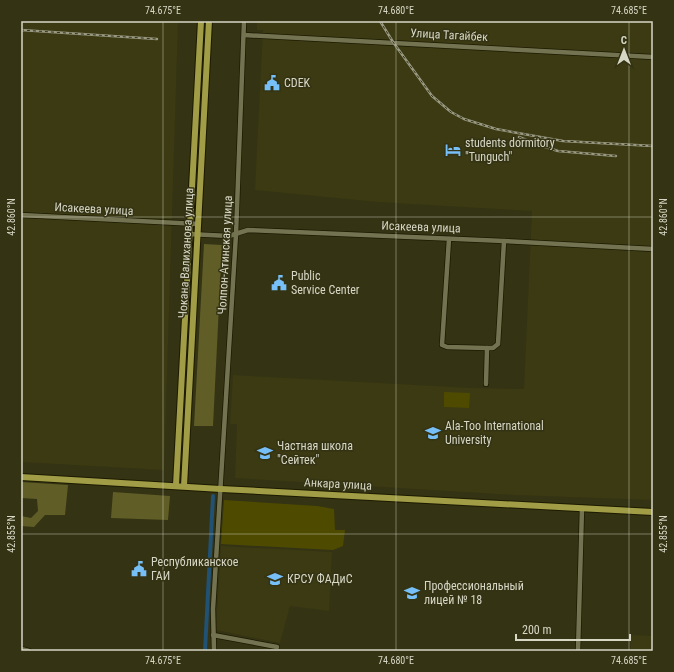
<svg xmlns="http://www.w3.org/2000/svg" width="674" height="672" viewBox="0 0 674 672" font-family="'Roboto Condensed',sans-serif">
  <style>
    .built { fill: #3b3a12 }
    .green { fill: #4e4b00 }
    .forest { fill: #605e26 }
    .lines { fill: none; stroke-linecap: round; stroke-linejoin: round }
    .canal { stroke: #215173; stroke-width: 4 }
    .minor-casing { stroke: #1c1a00; stroke-width: 6 }
    .major-casing { stroke: #1c1a00; stroke-width: 8 }
    .minor { stroke: #737251; stroke-width: 4.5 }
    .major { stroke: #a09d46; stroke-width: 6 }
    .rail-casing { stroke: #9a9983; stroke-width: 2.5 }
    .rail { stroke: #343314; stroke-width: 1; stroke-dasharray: 3; stroke-linecap: butt }
    .ticks { fill: none; stroke: #d7d7c6; stroke-width: 1; stroke-opacity: 0.45 }
    .labels { text-anchor: middle; dominant-baseline: central; stroke-width: 3; stroke-linejoin: round; paint-order: stroke }
    .street-label { font-size: 12px; fill: #d7d7c6; stroke: #343314 }
    .poi-label { font-size: 12px; fill: #d7d7c6; stroke: #343314; text-anchor: start }
    .neatline { fill: none; stroke: #d7d7c6; stroke-width: 1.5 }
    .ticks-label { font-size: 10px; text-anchor: middle; fill: #d7d7c6 }
  </style>
  <rect width="100%" height="100%" fill="#343314"/>
  <!-- built -->
  <g class="built">
    <polygon points="21,21 178,21 164,470 21,462"/>
    <polygon points="257,21 653,21 653,500 515,495 235,478 237,424 230,424 233,375 472,388 524,389 532,211 377,202 255,190 263,30 257,30"/>
    <polygon points="221,546 332,552 329,611 290,606 280,643 216,630"/>
    <polygon points="631,635 653,636 653,651 631,651"/>
  </g>
  <!-- green -->
  <g class="green">
    <polygon points="444,392 470,393 469,408 444,407"/>
    <polygon points="224,500 317,506 334,509 335,530 345,530 343,546 333,550 221,544"/>
  </g>
  <!-- forest -->
  <g class="forest">
    <polygon points="204,244 222,245 213,426 194,426"/>
    <polygon points="21,482 68,485 65,515 45,515 34,527 21,526 21,516 31,518 38,511 37,499 21,498"/>
    <polygon points="113,492 170,496 168,520 111,518"/>
  </g>
  <g class="lines">
    <!-- canal -->
    <polyline class="canal" points="205,651 213,496"/>
    <defs>
      <g id="minor">
        <polyline points="244,35 653,57"/>
        <polyline points="21,215 198,224"/>
        <polyline points="189,234 229,236 248,230 504,241 653,249"/>
        <polyline points="449,239 442,345 447,347 487,348 493,348 498,344 504,241"/>
        <polyline points="486,384 487,348"/>
        <polyline points="213,635 277,647"/>
        <polyline points="21,649 29,651"/>
        <polyline points="214,651 213,609 236,234 244,21"/>
        <polyline points="578,651 582,508"/>
      </g>
      <g id="major">
        <polyline points="21,477 221,489 653,512"/>
        <polyline points="176,485 201,21"/>
        <polyline points="184,486 209,21"/>
      </g>
    </defs>
    <!-- minor casing -->
    <use href="#minor" class="minor-casing"/>
    <!-- major casing -->
    <use href="#major" class="major-casing"/>
    <!-- minor -->
    <use href="#minor" class="minor"/>
    <!-- major -->
    <use href="#major" class="major"/>
    <defs>
      <g id="rail">
        <polyline points="380,21 393,42 432,96 451,112 464,119 496,129 563,141 653,146"/>
        <polyline points="21,30 157,39"/>
        <polyline points="519,137 539,145 558,151 616,156"/>
      </g>
    </defs>
    <!-- rail casing -->
    <use href="#rail" class="rail-casing"/>
    <!-- rail -->
    <use href="#rail" class="rail"/>
  </g>
  <!-- ticks -->
  <path class="ticks" d="M163 21V651M396 21V651M629 21V651M21 217H653M21 534H653"/>
  <!-- icons -->
  <defs>
    <symbol id="civic-bare" viewBox="-9 -9 18 18"><path d="M-.6-6.5H3V-4.5H.6V-3L4-1V1h2V6H-6V1h2V-1L-.6-3ZM-1.2 2.5V6h2.4V2.5Z" fill="#77bff7" stroke="#343314" stroke-width="2.5" paint-order="stroke"/></symbol>
    <symbol id="hotel-bare" viewBox="-9 -9 18 18"><path d="M-6-4.5h1.5V1H6V5H4.5V3h-9V5H-6ZM-4 0a1.8 1.8 0 1 1 3.6 0ZM.5 0V-2.5h3Q6-2.5 6 0Z" fill="#77bff7" stroke="#343314" stroke-width="2.5" paint-order="stroke"/></symbol>
    <symbol id="university-bare" viewBox="-9 -9 18 18"><path d="M0-5L7-2L0 1L-7-2ZM-4 1L0 2.5L4 1V4Q0 6-4 4Z" fill="#77bff7" stroke="#343314" stroke-width="2.5" paint-order="stroke"/></symbol>
    <symbol id="school-bare" viewBox="-9 -9 18 18"><path d="M0-5L7-2L0 1L-7-2ZM-4 1L0 2.5L4 1V4Q0 6-4 4Z" fill="#77bff7" stroke="#343314" stroke-width="2.5" paint-order="stroke"/></symbol>
  </defs>
  <g fill-rule="evenodd">
    <use href="#civic-bare" x="261" y="72" width="22" height="22"/>
    <use href="#hotel-bare" x="442" y="139" width="22" height="22"/>
    <use href="#civic-bare" x="268" y="272" width="22" height="22"/>
    <use href="#university-bare" x="422" y="422" width="22" height="22"/>
    <use href="#school-bare" x="254" y="442" width="22" height="22"/>
    <use href="#civic-bare" x="128" y="558" width="22" height="22"/>
    <use href="#university-bare" x="264" y="568" width="22" height="22"/>
    <use href="#university-bare" x="401" y="582" width="22" height="22"/>
  </g>
  <g class="labels">
    <!-- street labels -->
    <g class="street-label">
      <text transform="translate(449 35) rotate(3)">Улица Тагайбек</text>
      <text transform="translate(94 209) rotate(3)">Исакеева улица</text>
      <text transform="translate(421 227) rotate(2)">Исакеева улица</text>
      <text transform="translate(186 253) rotate(-87)">Чокана Валиханова улица</text>
      <text transform="translate(225 255) rotate(-87)">Чолпон-Атинская улица</text>
      <text transform="translate(338 484) rotate(3)">Анкара улица</text>
    </g>
    <!-- poi labels -->
    <g class="poi-label">
      <text x="284" y="83">CDEK</text>
      <text x="465" y="143">students dormitory<tspan x="465" dy="14">"Tunguch"</tspan></text>
      <text x="291" y="276">Public<tspan x="291" dy="14">Service Center</tspan></text>
      <text x="445" y="426">Ala-Too International<tspan x="445" dy="14">University</tspan></text>
      <text x="277" y="446">Частная школа<tspan x="277" dy="14">"Сейтек"</tspan></text>
      <text x="151" y="562">Республиканское<tspan x="151" dy="14">ГАИ</tspan></text>
      <text x="287" y="579">КРСУ ФАДиС</text>
      <text x="424" y="586">Профессиональный<tspan x="424" dy="14">лицей № 18</tspan></text>
    </g>
  </g>
  <!-- border -->
  <rect width="674" height="672" fill="none" stroke="#343314" stroke-width="44"/>
  <!-- north arrow -->
  <g transform="translate(624 50)" stroke="#343314" stroke-width="3" paint-order="stroke">
  <path d="M0-3L7 15L0 10L-7 15Z" fill="#d7d7c6"/>
  <text y="-6" font-size="11" font-weight="bold" text-anchor="middle" fill="#d7d7c6">С</text>
  </g>
  <!-- scale -->
  <path d="M516 634v6h114v-6" fill="none" stroke="#d7d7c6" stroke-width="2"/>
  <text x="522" y="634" font-size="12" fill="#d7d7c6" stroke="#343314" stroke-width="3" paint-order="stroke">200 m</text>
  <rect x="22" y="22" width="630" height="628" class="neatline"/>
  <g class="ticks-label">
    <text x="163" y="14">74.675°E</text>
    <text x="396" y="14">74.680°E</text>
    <text x="629" y="14">74.685°E</text>
    <text transform="translate(11 217) rotate(-90)" y="4">42.860°N</text>
    <text transform="translate(663 217) rotate(-90)" y="4">42.860°N</text>
    <text transform="translate(11 534) rotate(-90)" y="4">42.855°N</text>
    <text transform="translate(663 534) rotate(-90)" y="4">42.855°N</text>
    <text x="163" y="664">74.675°E</text>
    <text x="396" y="664">74.680°E</text>
    <text x="629" y="664">74.685°E</text>
  </g>
</svg>
